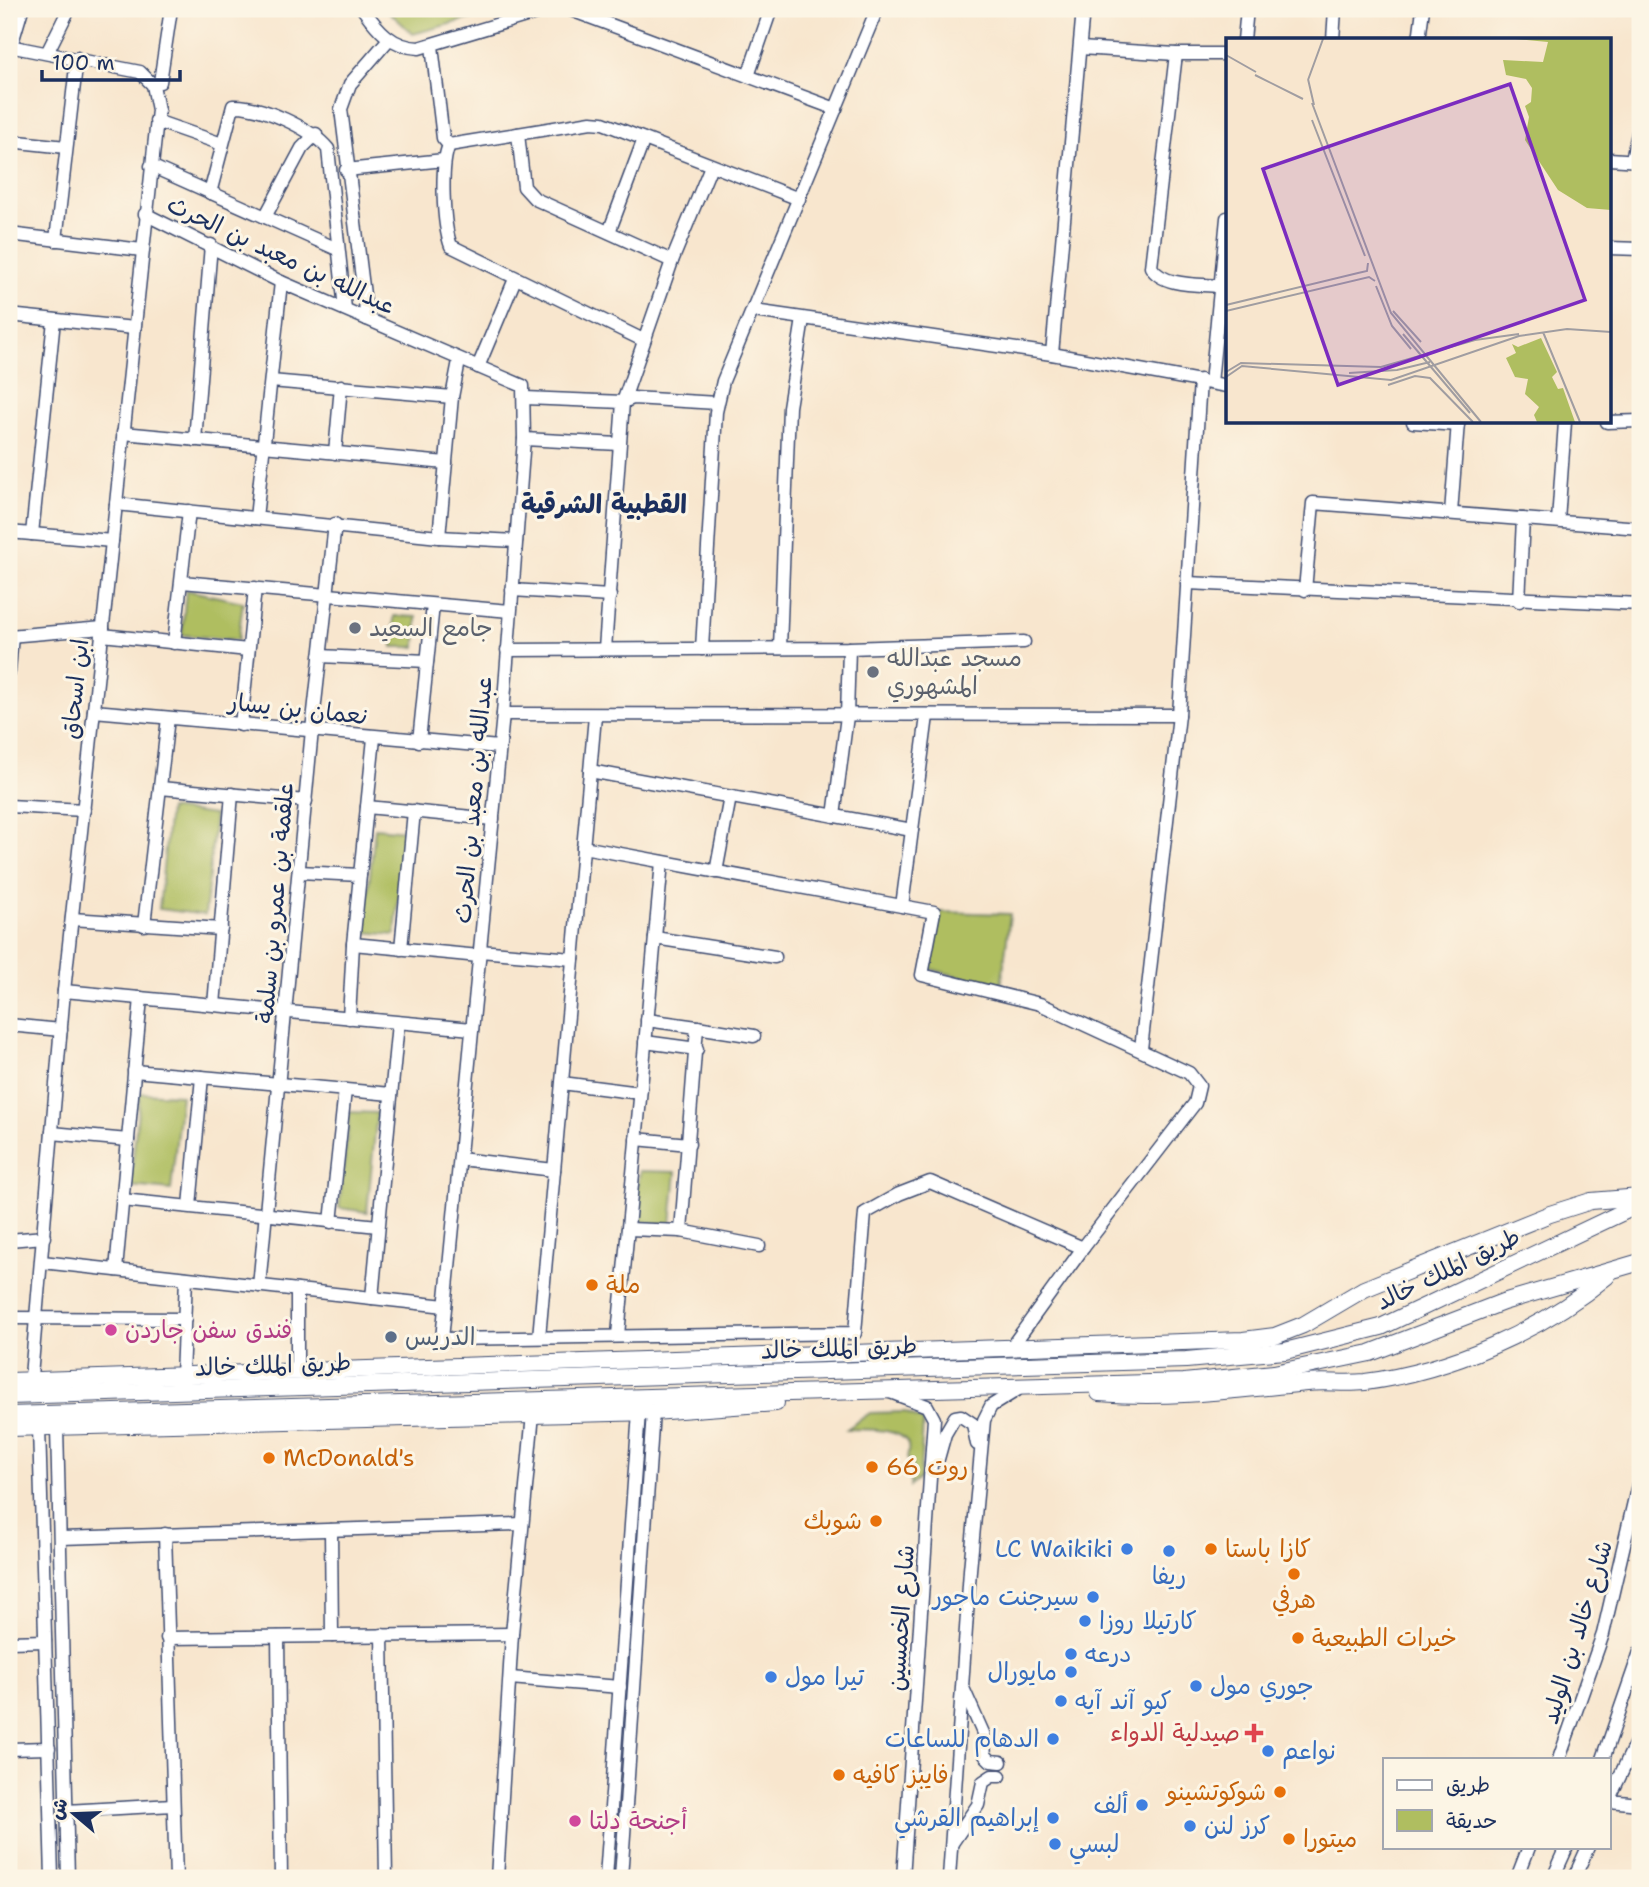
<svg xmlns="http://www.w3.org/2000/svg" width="1649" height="1887" viewBox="0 0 1649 1887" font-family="'Shantell Sans','Playpen Sans Arabic',sans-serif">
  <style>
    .green { fill: #afbe60; stroke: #65765f; stroke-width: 2 }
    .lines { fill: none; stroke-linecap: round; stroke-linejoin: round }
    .minor-casing { stroke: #3c4a6f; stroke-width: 15 }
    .major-casing { stroke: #3c4a6f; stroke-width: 18 }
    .minor { stroke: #fff; stroke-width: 12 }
    .major { stroke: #fff; stroke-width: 16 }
    .worship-dot { fill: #6b7280; stroke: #fcf5e5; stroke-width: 2.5 }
    .food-dot { fill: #e8710a; stroke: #fcf5e5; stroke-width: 2.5 }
    .hotel-dot { fill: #d1479c; stroke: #fcf5e5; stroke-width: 2.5 }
    .service-dot { fill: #5c6f8a; stroke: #fcf5e5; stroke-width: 2.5 }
    .shop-dot { fill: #3f7fe0; stroke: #fcf5e5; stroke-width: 2.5 }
    .health-dot { fill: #e0444e; stroke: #fcf5e5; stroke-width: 2.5 }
    .labels { text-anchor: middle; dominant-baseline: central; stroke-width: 6; stroke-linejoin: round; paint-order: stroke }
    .street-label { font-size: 24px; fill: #1b2f5e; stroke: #fcf5e5 }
    .worship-label { font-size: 24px; fill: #5b616d; stroke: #fcf5e5; text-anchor: start }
    .food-label { font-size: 24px; fill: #c56008; stroke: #fcf5e5; text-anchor: start }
    .hotel-label { font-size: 24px; fill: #b23c85; stroke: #fcf5e5; text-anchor: start }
    .service-label { font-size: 24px; fill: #4e5e75; stroke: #fcf5e5; text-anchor: start }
    .shop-label { font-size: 24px; fill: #366cbe; stroke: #fcf5e5; text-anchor: start }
    .health-label { font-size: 24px; fill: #be3a42; stroke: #fcf5e5; text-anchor: end }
    .neighbourhood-label { font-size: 26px; font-weight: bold; fill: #1b2f5e; stroke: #fcf5e5 }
    .inset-road { fill: none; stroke: #a09da1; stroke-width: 2 }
    .view { fill: #7b2cbf; fill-opacity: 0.15; stroke: #7b2cbf; stroke-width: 3.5 }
    .inset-edge { fill: none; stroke: #1b2f5e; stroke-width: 3.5 }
  </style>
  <rect width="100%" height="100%" fill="#fcf5e5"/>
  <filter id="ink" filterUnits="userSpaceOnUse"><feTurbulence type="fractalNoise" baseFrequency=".0143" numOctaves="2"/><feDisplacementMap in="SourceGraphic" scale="14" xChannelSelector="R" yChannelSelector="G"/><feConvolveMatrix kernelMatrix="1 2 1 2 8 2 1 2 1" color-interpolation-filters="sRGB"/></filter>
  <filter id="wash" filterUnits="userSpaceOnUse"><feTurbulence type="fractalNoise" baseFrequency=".00686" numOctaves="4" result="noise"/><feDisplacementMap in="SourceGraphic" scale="28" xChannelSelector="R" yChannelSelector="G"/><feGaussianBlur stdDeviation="1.57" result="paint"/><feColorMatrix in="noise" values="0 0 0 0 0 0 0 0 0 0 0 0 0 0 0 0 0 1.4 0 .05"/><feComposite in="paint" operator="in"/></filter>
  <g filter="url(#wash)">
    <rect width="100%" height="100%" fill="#f8e6ce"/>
    <!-- green -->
    <g class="green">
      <polygon points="386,9 506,9 413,34"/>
      <polygon points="186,590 243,602 238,640 182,635"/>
      <polygon points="394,616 417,617 416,647 393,647"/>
      <polygon points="169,809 215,815 205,915 159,909"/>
      <polygon points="375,828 405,831 395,935 364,932"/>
      <polygon points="940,912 1010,914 1001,988 927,968"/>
      <polygon points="140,1093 181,1095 171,1190 130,1186"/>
      <polygon points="350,1112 377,1113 367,1212 339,1208"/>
      <polygon points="640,1171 676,1172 671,1224 633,1221"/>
      <path d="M904 1412 923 1421 920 1478 910 1486 912 1462 907 1459C908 1453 910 1447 907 1442 899 1427 862 1430 847 1429L870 1413Z"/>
    </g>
  </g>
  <g filter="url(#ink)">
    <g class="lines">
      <defs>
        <g id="minor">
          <path d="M363 9C378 30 392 47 419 48L549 9"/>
          <polyline points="568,9 836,109"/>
          <polyline points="1244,40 1247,9"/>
          <polyline points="1333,40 1335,9"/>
          <polyline points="1419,40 1423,9"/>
          <polyline points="9,46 140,72 153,85 158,110 64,991 30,1388"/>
          <polyline points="11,46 22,9"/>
          <path d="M432 46 443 138 449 145C440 166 443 225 451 246L643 340"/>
          <polyline points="1080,48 1176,54"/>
          <polyline points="47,53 69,9"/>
          <polyline points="748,76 771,9"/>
          <polyline points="160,82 171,9"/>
          <polyline points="156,121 222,144"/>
          <polyline points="518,134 524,187 535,199 672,261"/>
          <polyline points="9,141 66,147"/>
          <polyline points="449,145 591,122 603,123 799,199"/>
          <polyline points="1609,159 1640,161"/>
          <polyline points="1632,160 1640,124"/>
          <polyline points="151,166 337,249"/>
          <polyline points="346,170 444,160"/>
          <path d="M210 193 233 106C261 105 311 128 328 149L345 309"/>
          <polyline points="145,214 281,282 523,386 524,439 503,714 442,1339 855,1333 865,1213 899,1194 930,1182 1083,1248 1010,1349"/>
          <polyline points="265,217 302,148 316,134"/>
          <polyline points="609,232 644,139"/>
          <polyline points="9,234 142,250"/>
          <polyline points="56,240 77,58"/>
          <polyline points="1609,248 1640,249"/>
          <path d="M1221 286C1200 284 1162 287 1151 267L1176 54H1227"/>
          <polyline points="754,311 1052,354 1227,386"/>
          <polyline points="9,315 134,328"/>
          <polyline points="367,319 341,109 350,84 389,39"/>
          <polyline points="1052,354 1083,9"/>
          <polyline points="478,367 515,279"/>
          <polyline points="271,381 452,397"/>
          <polyline points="1211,383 1227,218"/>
          <polyline points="525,398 623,402 633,398 717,403"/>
          <polyline points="1413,422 1458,425"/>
          <polyline points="1607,422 1640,421"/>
          <polyline points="123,433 446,463"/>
          <polyline points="524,439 619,444"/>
          <polyline points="195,440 211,245"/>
          <polyline points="335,453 341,386"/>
          <polyline points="116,504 439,537 516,541"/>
          <polyline points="1451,513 1458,422"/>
          <polyline points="256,518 281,282"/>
          <polyline points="1558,521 1565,422"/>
          <polyline points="9,532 112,541"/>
          <polyline points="32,534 54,320"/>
          <polyline points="439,537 452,397 459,361"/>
          <polyline points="182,582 510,611"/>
          <polyline points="1187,583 1640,604"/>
          <polyline points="512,590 610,596"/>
          <polyline points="1305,590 1313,503 1640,528"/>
          <polyline points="1519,601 1523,519"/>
          <polyline points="102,635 248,650"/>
          <polyline points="9,636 103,628"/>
          <polyline points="174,643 189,511"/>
          <polyline points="780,648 789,407 803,319"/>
          <polyline points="605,649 623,402 672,261 711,166"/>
          <polyline points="702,649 716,412 723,381 877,9"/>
          <polyline points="507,650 849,648 1024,642"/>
          <polyline points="320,656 427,661"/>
          <polyline points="9,672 12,635"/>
          <polyline points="94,711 499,747"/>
          <polyline points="503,714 1179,715"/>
          <polyline points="241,725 255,588"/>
          <polyline points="419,741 433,605"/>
          <polyline points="590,771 912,830"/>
          <polyline points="160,788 306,801"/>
          <polyline points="9,806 84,810"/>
          <polyline points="367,807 493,819"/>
          <polyline points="834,816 847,716 849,648"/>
          <polyline points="583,847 934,912 922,975 1040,1004 1189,1073 1199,1086 1195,1103 1083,1248"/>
          <polyline points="299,872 360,875"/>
          <polyline points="716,872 730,797"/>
          <polyline points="902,906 927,716"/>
          <polyline points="72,919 221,929"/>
          <polyline points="144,925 168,718"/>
          <polyline points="655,938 775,957"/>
          <polyline points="353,944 479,956"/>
          <polyline points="401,949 414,811"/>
          <polyline points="480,951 573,959"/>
          <polyline points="64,991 472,1029"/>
          <polyline points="214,1005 232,794"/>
          <polyline points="349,1018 353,944 374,738"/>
          <polyline points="647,1020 697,1027"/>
          <polyline points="9,1025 61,1030"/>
          <polyline points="645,1042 697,1049"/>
          <polyline points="1141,1049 1179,715 1200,380"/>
          <polyline points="134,1071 391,1094"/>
          <polyline points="562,1083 640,1093"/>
          <polyline points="52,1133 128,1140"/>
          <polyline points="636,1139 689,1144"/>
          <polyline points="460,1159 554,1170"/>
          <polyline points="122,1200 378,1226"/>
          <polyline points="190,1206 202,1077"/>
          <polyline points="331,1222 345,1090"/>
          <polyline points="628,1229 681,1231 759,1246"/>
          <polyline points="681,1231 697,1027 754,1036"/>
          <polyline points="9,1240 44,1237"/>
          <polyline points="42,1262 445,1306"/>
          <polyline points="116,1270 141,998"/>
          <polyline points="259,1286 312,730 335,524"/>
          <polyline points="297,1290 297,1372"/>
          <polyline points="372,1298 398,1023"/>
          <polyline points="9,1318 185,1319"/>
          <polyline points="618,1335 662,862"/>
          <polyline points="539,1337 595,716"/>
          <polyline points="182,1376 186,1278"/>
          <polyline points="890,1392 927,1406 934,1419 903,1878"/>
          <polyline points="39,1427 52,1878"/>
          <polyline points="57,1427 68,1878"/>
          <polyline points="938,1459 945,1434 955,1417 961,1416 973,1424 977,1444"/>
          <polyline points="331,1530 332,1636"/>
          <polyline points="165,1534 176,1878"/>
          <polyline points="61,1538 522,1524"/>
          <polyline points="382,1635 386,1878"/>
          <polyline points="278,1637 281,1878"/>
          <polyline points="167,1638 512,1634"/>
          <polyline points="9,1642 45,1641"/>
          <polyline points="510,1678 620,1687"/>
          <polyline points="963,1688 983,1733 985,1755 991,1761 1001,1762"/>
          <polyline points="9,1749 49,1748"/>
          <polyline points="1559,1759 1603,1634 1640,1476"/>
          <polyline points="1603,1759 1640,1652"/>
          <polyline points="1609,1799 1640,1734"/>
          <polyline points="1609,1801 1640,1804"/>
          <polyline points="66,1811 173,1805"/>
          <polyline points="952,1843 978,1805 983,1782 992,1776 1000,1776"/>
          <polyline points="497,1878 512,1634 533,1414"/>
          <polyline points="606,1878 639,1412"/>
          <polyline points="621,1878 653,1412"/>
          <polyline points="949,1878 970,1570 984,1420 991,1406 1017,1390"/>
          <polyline points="1517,1878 1529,1847"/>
          <polyline points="1553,1878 1567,1847"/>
          <polyline points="1574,1878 1588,1847"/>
        </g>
        <g id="major">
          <polyline points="9,1381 1243,1340 1275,1336 1303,1325 1364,1289 1550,1214 1591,1201 1640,1197"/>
          <path d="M1099 1393C1169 1399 1236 1390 1306 1383 1325 1381 1345 1384 1365 1382 1450 1371 1541 1331 1607 1276"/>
          <polyline points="9,1396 1186,1360 1285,1351 1381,1327 1640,1204"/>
          <polyline points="9,1415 1184,1382 1274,1373 1370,1353 1503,1302 1640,1262"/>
          <polyline points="9,1428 653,1412 776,1403"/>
        </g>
      </defs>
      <!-- minor casing -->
      <use href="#minor" class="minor-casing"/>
      <!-- major casing -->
      <use href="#major" class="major-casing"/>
      <!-- minor -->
      <use href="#minor" class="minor"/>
      <!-- major -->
      <use href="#major" class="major"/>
    </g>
  </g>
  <!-- markers -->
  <g class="worship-dot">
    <circle cx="355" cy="628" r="7"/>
    <circle cx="873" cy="672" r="7"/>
  </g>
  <g class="food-dot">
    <circle cx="592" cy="1285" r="7"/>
    <circle cx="269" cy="1458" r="7"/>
    <circle cx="872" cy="1467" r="7"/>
    <circle cx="876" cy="1521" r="7"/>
    <circle cx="1211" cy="1549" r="7"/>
    <circle cx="1294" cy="1574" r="7"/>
    <circle cx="1298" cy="1638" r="7"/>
    <circle cx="839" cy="1775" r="7"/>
    <circle cx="1280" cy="1792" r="7"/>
    <circle cx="1289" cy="1839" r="7"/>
  </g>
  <g class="hotel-dot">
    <circle cx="111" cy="1330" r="7"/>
    <circle cx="575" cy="1821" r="7"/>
  </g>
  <circle class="service-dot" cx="391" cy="1337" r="7"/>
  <g class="shop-dot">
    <circle cx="1127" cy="1549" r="7"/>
    <circle cx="1169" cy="1551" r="7"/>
    <circle cx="1093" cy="1597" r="7"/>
    <circle cx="1085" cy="1621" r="7"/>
    <circle cx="1071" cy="1654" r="7"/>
    <circle cx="1071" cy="1672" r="7"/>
    <circle cx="771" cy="1677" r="7"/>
    <circle cx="1196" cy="1686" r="7"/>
    <circle cx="1061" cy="1701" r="7"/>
    <circle cx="1053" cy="1739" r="7"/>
    <circle cx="1268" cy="1751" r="7"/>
    <circle cx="1142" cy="1805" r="7"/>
    <circle cx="1053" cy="1818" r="7"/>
    <circle cx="1190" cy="1826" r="7"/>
    <circle cx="1055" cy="1844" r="7"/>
  </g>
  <path class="health-dot" d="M1250.5 1722.5h7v7h7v7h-7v7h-7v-7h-7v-7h7z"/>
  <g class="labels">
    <!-- street labels -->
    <g class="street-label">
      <text transform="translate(281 255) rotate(25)">عبدالله بن معبد بن الحرث</text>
      <text transform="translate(75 689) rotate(-84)">ابن اسحاق</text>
      <text transform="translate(299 709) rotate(6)">نعمان بن يسار</text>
      <text transform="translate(473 800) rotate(-85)">عبدالله بن معبد بن الحرث</text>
      <text transform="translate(275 903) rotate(-85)">علقمة بن عمرو بن سلمة</text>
      <text transform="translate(1448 1269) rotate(-26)">طريق الملك خالد</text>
      <text transform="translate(839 1348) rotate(-2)">طريق الملك خالد</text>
      <text transform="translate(273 1365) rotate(-2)">طريق الملك خالد</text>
      <text transform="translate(901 1618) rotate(-86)">شارع الخمسين</text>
      <text transform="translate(1577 1632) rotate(-73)">شارع خالد بن الوليد</text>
    </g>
    <!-- worship labels -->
    <g class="worship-label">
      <text x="369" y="628">جامع السعيد</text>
      <text x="887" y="658">مسجد عبدالله<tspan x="887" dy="28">المشهوري</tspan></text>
    </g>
    <!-- food labels -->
    <g class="food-label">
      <text x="606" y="1285">ملة</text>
      <text x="283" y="1458">McDonald's</text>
      <text x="886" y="1467">روت 66</text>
      <text x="862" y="1521" text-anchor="end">شوبك</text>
      <text x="1225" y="1549">كازا باستا</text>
      <text x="1294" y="1600" text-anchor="middle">هرفي</text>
      <text x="1312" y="1638">خيرات الطبيعية</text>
      <text x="853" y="1775">فايبز كافيه</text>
      <text x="1266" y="1792" text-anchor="end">شوكوتشينو</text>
      <text x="1303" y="1839">ميتورا</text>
    </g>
    <!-- hotel labels -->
    <g class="hotel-label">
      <text x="125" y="1330">فندق سفن جاردن</text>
      <text x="589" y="1821">أجنحة دلتا</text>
    </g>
    <!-- service labels -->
    <g class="service-label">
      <text x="405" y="1337">الدريس</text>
    </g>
    <!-- shop labels -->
    <g class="shop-label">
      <text x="1113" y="1549" text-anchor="end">LC Waikiki</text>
      <text x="1169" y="1576" text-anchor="middle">ريفا</text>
      <text x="1079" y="1597" text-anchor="end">سيرجنت ماجور</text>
      <text x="1099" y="1621">كارتيلا روزا</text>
      <text x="1085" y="1654">درعه</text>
      <text x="1057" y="1672" text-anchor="end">مايورال</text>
      <text x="785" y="1677">تيرا مول</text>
      <text x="1210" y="1686">جوري مول</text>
      <text x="1075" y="1701">كیو آند آیه</text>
      <text x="1039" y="1739" text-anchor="end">الدهام للساعات</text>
      <text x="1282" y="1751">نواعم</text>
      <text x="1128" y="1805" text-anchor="end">ألف</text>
      <text x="1039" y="1818" text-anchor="end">إبراهيم القرشي</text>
      <text x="1204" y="1826">كرز لنن</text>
      <text x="1069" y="1844">لبسي</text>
    </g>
    <!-- health labels -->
    <g class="health-label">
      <text x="1240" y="1733">صيدلية الدواء</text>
    </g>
    <!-- neighbourhood labels -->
    <g class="neighbourhood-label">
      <text x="604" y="503">القطبية الشرقية</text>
    </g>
  </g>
  <!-- overview -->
  <g transform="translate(1226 38)">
    <rect width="385" height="385" fill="#f8e6ce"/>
    <path d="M289 1H385V172L361 170 332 152 299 102 303 79 299 68 305 64 306 50 300 41 280 37 277 22 317 24 322 4ZM315 300 331 334 326 339 332 351 337 350 349 384H311L308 377 313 369 299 356 302 341 289 339 280 320 290 315 286 306 292 309Z" fill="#afbe60"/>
    <path class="inset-road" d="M0 17 30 34M29 37 77 61M82 41 88 67M82 42 97 1M86 65 165 275 255 384M86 82 139 218M150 248 166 288 185 311M0 267 132 235 141 233 142 225M0 273 143 239 149 243M167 273 195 304M317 294 354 384M177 296 244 375M0 334 15 325 155 329 249 302 293 296M123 335 171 332 204 324M0 339 16 328 165 342 293 298 341 291 385 294M162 347 189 338 204 340 247 384"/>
    <path class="view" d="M284 46 359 262 112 347 37 131Z"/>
    <rect width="385" height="385" class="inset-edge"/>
  </g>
  <!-- margin -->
  <rect width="1649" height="1887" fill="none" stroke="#fcf5e5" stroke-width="35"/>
  <!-- legend -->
  <rect x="1383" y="1758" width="228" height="91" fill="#fcf5e5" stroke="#a2a6af" stroke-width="2"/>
  <rect x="1397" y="1780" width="35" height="10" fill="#ffffff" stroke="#a2a6af" stroke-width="2"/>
  <text x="1446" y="1792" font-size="21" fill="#1b2f5e">طريق</text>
  <rect x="1397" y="1810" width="35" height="21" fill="#afbe60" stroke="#a2a6af" stroke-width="2"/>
  <text x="1446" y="1828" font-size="21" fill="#1b2f5e">حديقة</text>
  <!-- north arrow -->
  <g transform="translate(74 1814) rotate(289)" stroke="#fcf5e5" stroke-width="5" paint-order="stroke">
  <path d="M0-5L12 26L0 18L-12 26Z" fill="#1b2f5e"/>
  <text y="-10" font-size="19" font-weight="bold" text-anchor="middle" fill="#1b2f5e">ش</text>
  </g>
  <!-- scale -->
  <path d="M42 70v10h138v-10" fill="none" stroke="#1b2f5e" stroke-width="3.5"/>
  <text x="52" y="70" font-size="21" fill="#1b2f5e" stroke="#fcf5e5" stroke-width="5" paint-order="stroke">100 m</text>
</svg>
